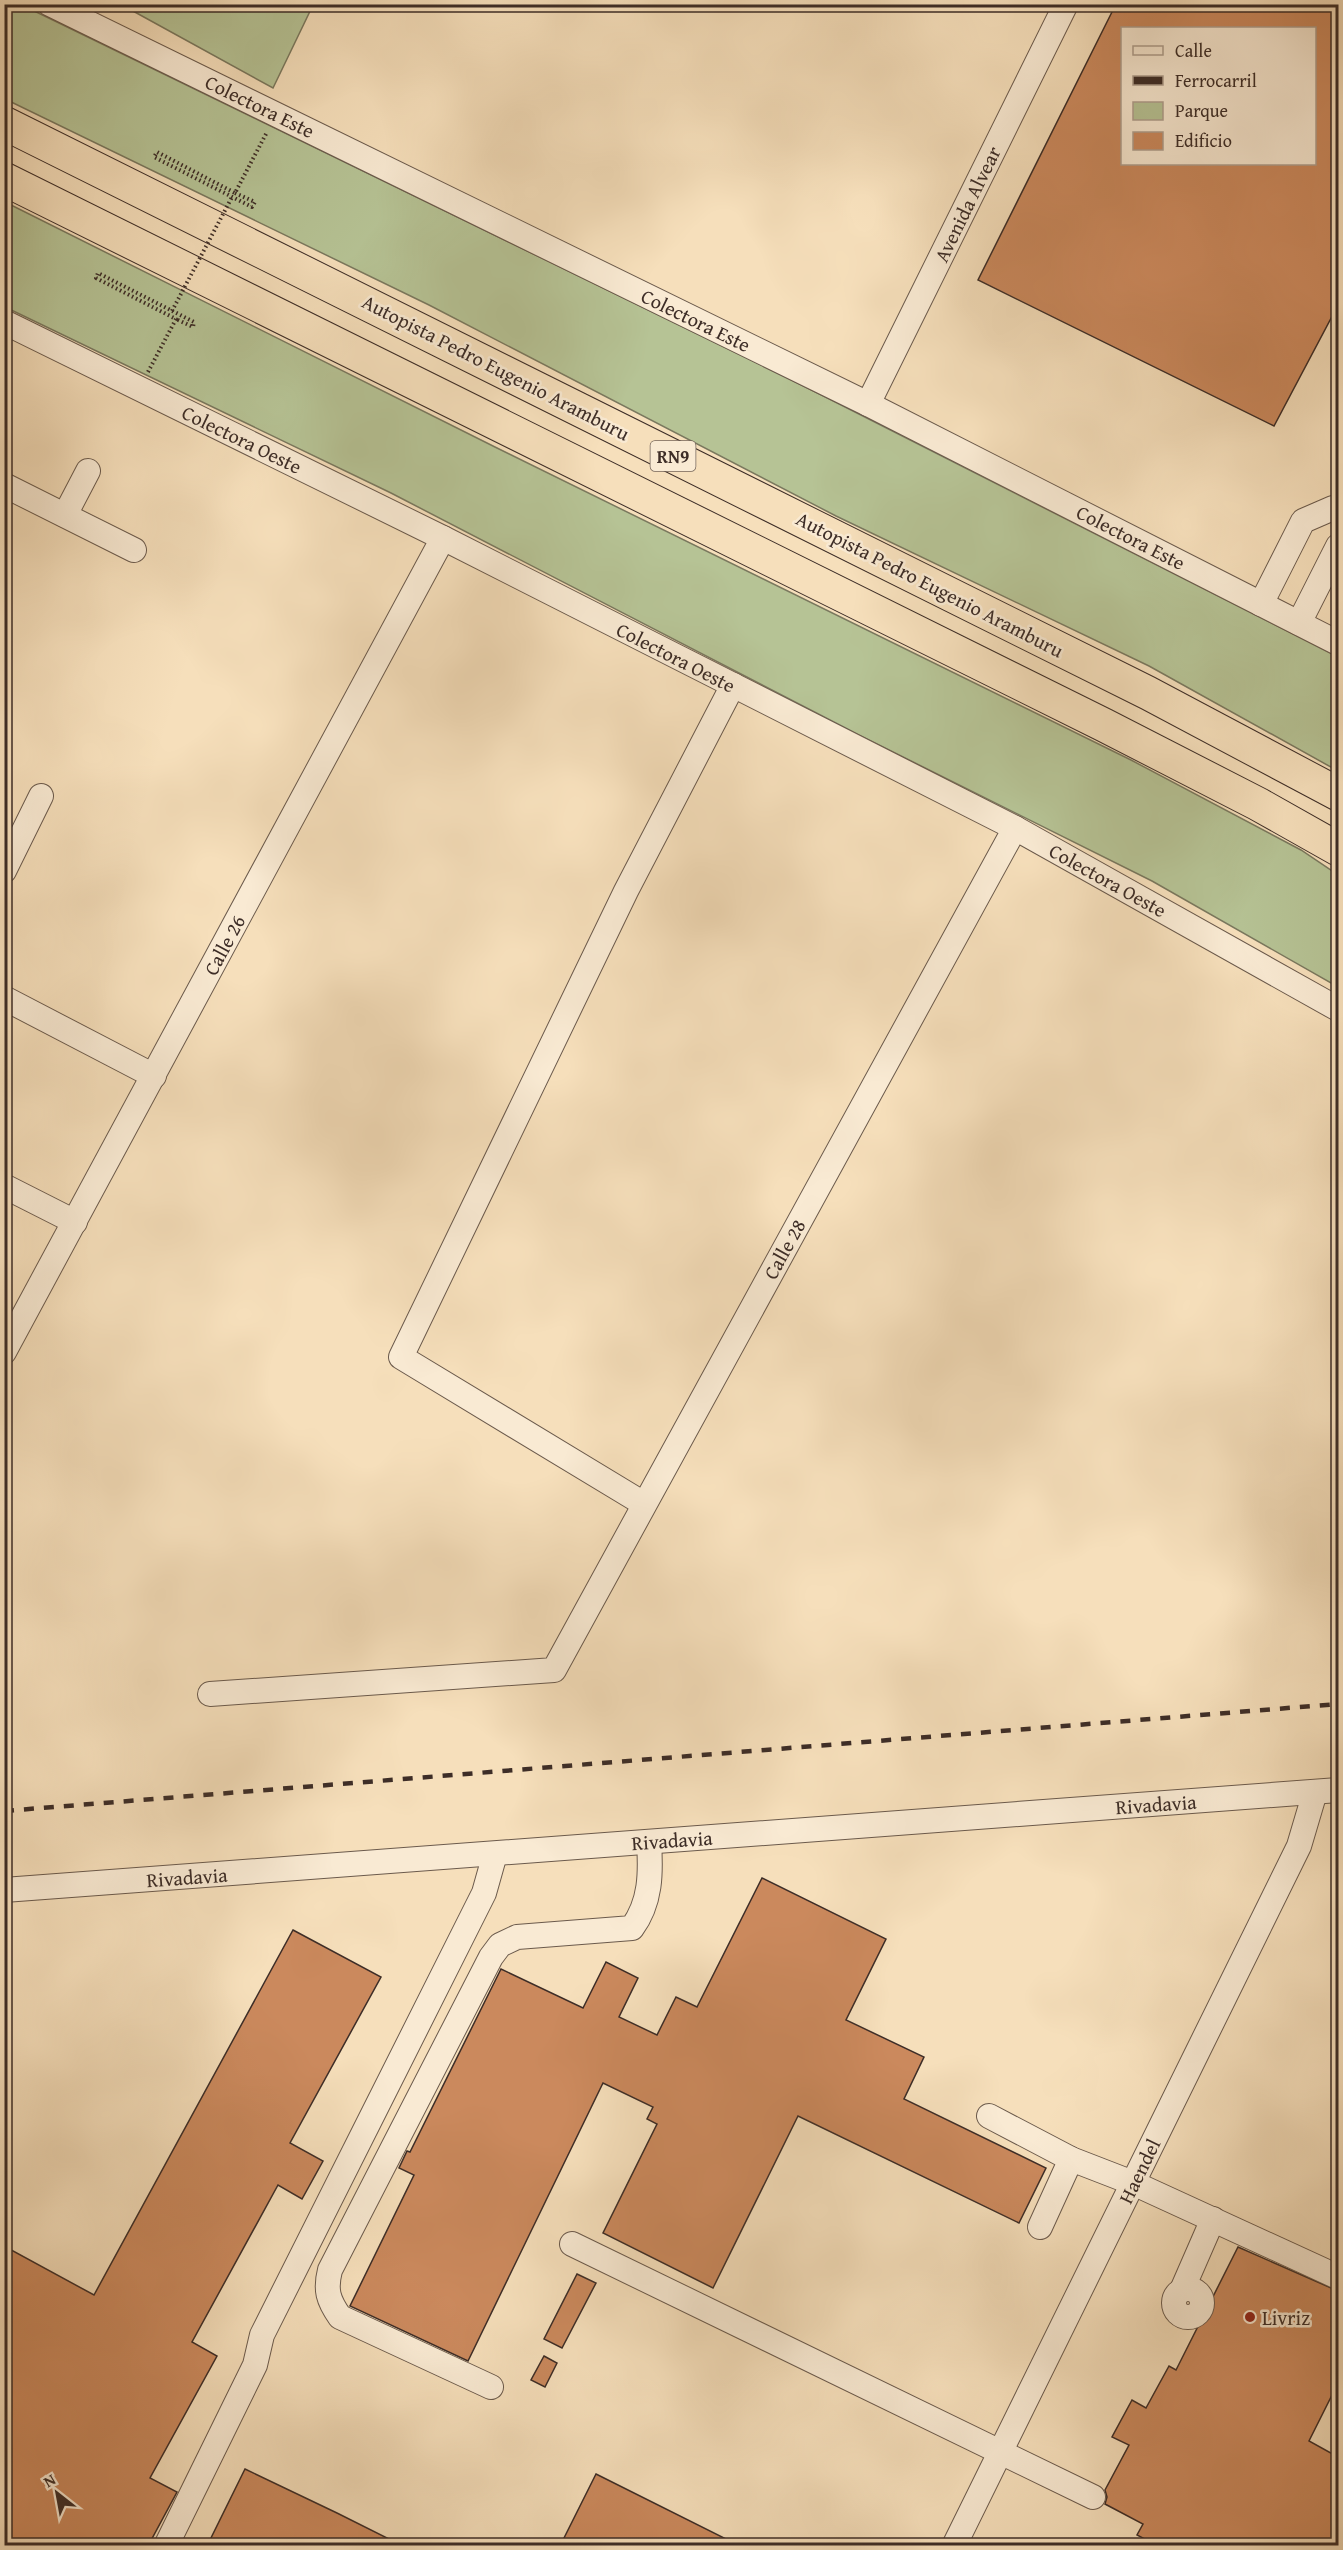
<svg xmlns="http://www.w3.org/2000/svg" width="1343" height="2550" viewBox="0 0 1343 2550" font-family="'Gentium Book Plus',serif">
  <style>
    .green { fill: #b6c395; stroke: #7a785e; stroke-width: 1.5 }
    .building { fill: #cb895d; stroke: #3d2d27; stroke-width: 1.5; fill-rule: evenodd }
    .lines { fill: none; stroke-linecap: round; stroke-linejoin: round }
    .minor-casing { stroke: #6b5a4c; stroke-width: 26 }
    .highway-casing { stroke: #3d2d27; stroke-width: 35 }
    .path { stroke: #3d2d27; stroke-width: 4; stroke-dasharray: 1.5 3; stroke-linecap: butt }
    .minor { stroke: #f9ead3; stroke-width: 24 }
    .highway { stroke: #f6dfbb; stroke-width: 33 }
    .rail { stroke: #3d2d27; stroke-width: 4.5; stroke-dasharray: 10 10; stroke-linecap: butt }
    .path-bridge { stroke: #3d2d27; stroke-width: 4; stroke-dasharray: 1.5 3; stroke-linecap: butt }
    .poi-dot { fill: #8f2418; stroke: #f9ead3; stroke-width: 2 }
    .labels { text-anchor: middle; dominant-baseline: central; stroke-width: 5; stroke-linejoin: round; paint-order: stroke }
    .shield { fill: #f9ead3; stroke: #75665b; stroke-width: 1.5 }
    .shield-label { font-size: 18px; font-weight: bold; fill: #3d2d27 }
    .street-label { font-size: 20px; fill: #3d2d27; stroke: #f9ead3 }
    .poi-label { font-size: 20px; fill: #3d2d27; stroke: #f9ead3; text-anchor: start }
  </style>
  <rect width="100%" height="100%" fill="#f6dfbb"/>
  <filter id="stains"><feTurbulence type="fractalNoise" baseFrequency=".00333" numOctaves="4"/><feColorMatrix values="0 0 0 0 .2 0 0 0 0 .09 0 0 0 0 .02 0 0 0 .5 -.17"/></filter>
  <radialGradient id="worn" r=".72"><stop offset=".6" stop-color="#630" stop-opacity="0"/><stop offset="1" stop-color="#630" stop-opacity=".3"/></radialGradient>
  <!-- green -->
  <g class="green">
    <polygon points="5,5 22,5 782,375 1338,657 1338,771 1149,666 836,516 429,305 5,99"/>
    <polygon points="122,5 313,5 273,88"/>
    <polygon points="5,202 495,447 1131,760 1301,850 1338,875 1338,987 1152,881 859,735 391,493 5,307"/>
  </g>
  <!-- building -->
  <g class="building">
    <path d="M1116 4H1338V305L1274 426 978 280ZM1122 28H1314V164H1122Z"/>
    <polygon points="762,1878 886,1939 846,2020 924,2057 904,2099 1046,2168 1019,2223 798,2116 713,2288 603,2233 657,2124 647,2119 653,2107 603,2083 468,2361 350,2306 414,2175 399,2168 407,2151 410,2152 501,1969 583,2008 606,1962 638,1978 619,2017 657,2035 676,1997 697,2007"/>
    <polygon points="293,1930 381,1977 290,2143 323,2161 302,2199 278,2185 192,2342 217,2356 150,2478 177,2492 148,2546 4,2546 4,2246 94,2295"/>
    <polygon points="1238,2247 1338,2291 1338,2383 1309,2441 1338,2457 1338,2546 1158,2546 1137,2535 1143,2524 1105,2504 1107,2497 1105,2490 1129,2445 1112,2437 1132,2400 1146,2408 1169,2366 1176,2370"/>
    <polygon points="577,2274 596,2283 562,2348 544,2339"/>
    <polygon points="544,2356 557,2363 545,2387 531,2380"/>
    <polygon points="245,2469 337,2513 403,2546 207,2546"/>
    <polygon points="596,2474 740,2546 560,2546"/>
  </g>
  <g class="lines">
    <defs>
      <g id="minor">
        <polyline points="50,4 868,404 1338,643"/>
        <polyline points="4,322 443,538 1015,828 1338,1009"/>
        <polyline points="868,404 1066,4"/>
        <polyline points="4,485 134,550"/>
        <polyline points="65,515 88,471"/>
        <polyline points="1261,604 1303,521 1333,508"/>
        <polyline points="1299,623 1338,546"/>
        <polyline points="4,871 41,796"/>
        <polyline points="4,998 154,1076"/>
        <polyline points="4,1186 75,1222"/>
        <polyline points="4,1352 443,538"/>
        <polyline points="644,1504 401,1357 626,891 733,685"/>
        <polyline points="210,1694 554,1670 1015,828"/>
        <polyline points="4,1890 1338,1790"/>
        <polyline points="989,2116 1071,2159 1133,2183 1338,2277"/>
        <polyline points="1040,2227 1071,2159"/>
        <polyline points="572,2244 1093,2497"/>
        <circle cx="1188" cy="2303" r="14"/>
        <polyline points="1182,2290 1213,2219"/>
        <path d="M491 2387 340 2317C328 2300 325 2290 330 2270L491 1957 500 1945 517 1937 632 1928C651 1902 651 1873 649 1842"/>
        <polyline points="166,2546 255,2365 262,2335 484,1893 495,1854"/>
        <polyline points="954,2546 1299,1846 1315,1792"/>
      </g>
      <g id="highway">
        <polyline points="4,123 1148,693 1338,794"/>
        <polyline points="4,179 1104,725 1258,804 1338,849"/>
      </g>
    </defs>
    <!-- minor casing -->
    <use href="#minor" class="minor-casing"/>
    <!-- highway casing -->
    <use href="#highway" class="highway-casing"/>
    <!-- path -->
    <g class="path">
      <polyline points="235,193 255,202 252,207 154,157 157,152 235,193 267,132"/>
      <polyline points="148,372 176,319 96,278 98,273 194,322 193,327 176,319"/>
    </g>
    <!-- minor -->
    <use href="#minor" class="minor"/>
    <!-- highway -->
    <use href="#highway" class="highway"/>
    <!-- rail -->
    <polyline class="rail" points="4,1811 1338,1704"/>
    <!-- path-bridge -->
    <polyline class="path-bridge" points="172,311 232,197"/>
  </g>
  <!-- markers -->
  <circle class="poi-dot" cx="1250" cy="2317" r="6"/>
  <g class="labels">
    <!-- shield labels -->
    <rect class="shield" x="650.5" y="441" width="45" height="30" rx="4.5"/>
    <g class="shield-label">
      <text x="673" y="456">RN9</text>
    </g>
    <!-- street labels -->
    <g class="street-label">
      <text transform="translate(260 106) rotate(26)">Colectora Este</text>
      <text transform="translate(967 204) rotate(-64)">Avenida Alvear</text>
      <text transform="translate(696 320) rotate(26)">Colectora Este</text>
      <text transform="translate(496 367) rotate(27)">Autopista Pedro Eugenio Aramburu</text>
      <text transform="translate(242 439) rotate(26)">Colectora Oeste</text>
      <text transform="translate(1131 537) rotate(27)">Colectora Este</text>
      <text transform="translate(930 584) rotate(27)">Autopista Pedro Eugenio Aramburu</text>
      <text transform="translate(676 657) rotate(27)">Colectora Oeste</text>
      <text transform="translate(1108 880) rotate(29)">Colectora Oeste</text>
      <text transform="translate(224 945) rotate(-62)">Calle 26</text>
      <text transform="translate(784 1249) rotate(-61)">Calle 28</text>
      <text transform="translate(1156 1804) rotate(-4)">Rivadavia</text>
      <text transform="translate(672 1840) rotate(-4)">Rivadavia</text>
      <text transform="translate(187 1877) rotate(-4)">Rivadavia</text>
      <text transform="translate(1139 2171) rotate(-64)">Haendel</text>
    </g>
    <!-- poi labels -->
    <g class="poi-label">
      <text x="1262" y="2317">Livriz</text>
    </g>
  </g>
  <!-- margin -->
  <rect width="1343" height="2550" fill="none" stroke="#f6dfbb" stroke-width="24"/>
  <rect x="6" y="6" width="1331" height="2538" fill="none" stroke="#3d2d27" stroke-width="3"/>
  <rect x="12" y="12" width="1319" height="2526" fill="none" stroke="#3d2d27" stroke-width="1.5"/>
  <!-- legend -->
  <rect x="1121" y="27" width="195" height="138" fill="#f9ead3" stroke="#ae9e8e" stroke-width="1.5"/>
  <rect x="1133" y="46" width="30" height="9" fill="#f9ead3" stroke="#ae9e8e" stroke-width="1.5"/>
  <text x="1175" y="57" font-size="18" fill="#3d2d27">Calle</text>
  <rect x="1133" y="76" width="30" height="9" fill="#3d2d27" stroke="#ae9e8e" stroke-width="1.5"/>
  <text x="1175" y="87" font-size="18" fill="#3d2d27">Ferrocarril</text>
  <rect x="1133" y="102" width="30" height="18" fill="#b6c395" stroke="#ae9e8e" stroke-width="1.5"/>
  <text x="1175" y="117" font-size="18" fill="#3d2d27">Parque</text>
  <rect x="1133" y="132" width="30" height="18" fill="#cb895d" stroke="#ae9e8e" stroke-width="1.5"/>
  <text x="1175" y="147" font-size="18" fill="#3d2d27">Edificio</text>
  <!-- north arrow -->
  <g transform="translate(57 2493) rotate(329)" stroke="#f9ead3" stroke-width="4.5" paint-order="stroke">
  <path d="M0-4.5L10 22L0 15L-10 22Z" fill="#3d2d27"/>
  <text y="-9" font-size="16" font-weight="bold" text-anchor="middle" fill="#3d2d27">N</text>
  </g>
  <rect width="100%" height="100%" filter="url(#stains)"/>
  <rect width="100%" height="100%" fill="url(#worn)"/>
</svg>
